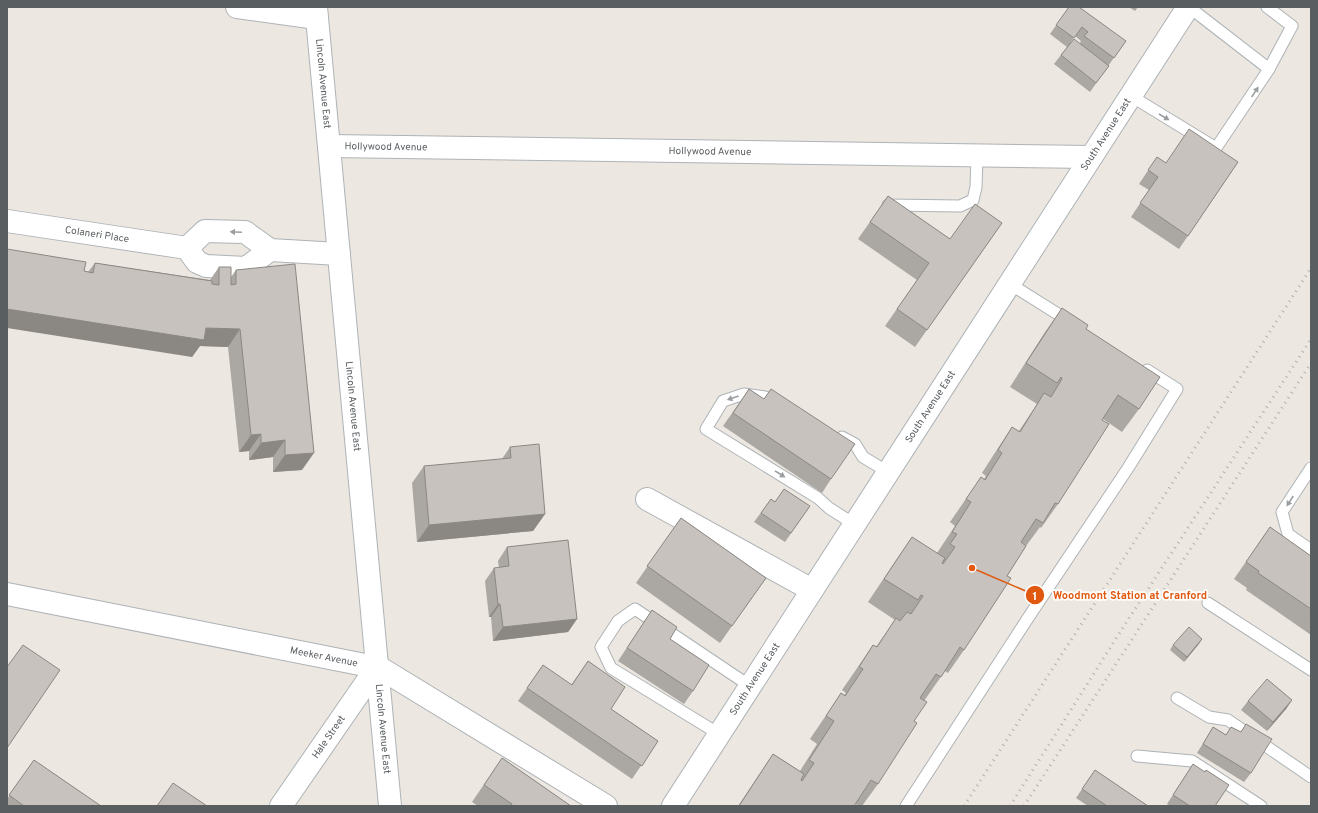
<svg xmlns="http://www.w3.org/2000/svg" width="1318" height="813" viewBox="0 0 1318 813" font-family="Overpass,sans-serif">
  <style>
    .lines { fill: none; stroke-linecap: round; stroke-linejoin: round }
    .service-casing { stroke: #aeb3b6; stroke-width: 13 }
    .minor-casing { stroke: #aeb3b6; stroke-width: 24 }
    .secondary-casing { stroke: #adb2b6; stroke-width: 24 }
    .service { stroke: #fff; stroke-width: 11 }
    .minor { stroke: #fff; stroke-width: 22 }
    .secondary { stroke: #fff; stroke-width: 22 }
    .rail { stroke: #b0b1b1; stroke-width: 3; stroke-dasharray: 1 5; stroke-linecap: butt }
    .wall { fill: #aba7a3; fill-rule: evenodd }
    .shaded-wall { fill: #8b8884 }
    .building { fill: #c7c2bd; stroke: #8b8884 }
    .oneway { fill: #9b9ea0 }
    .labels { text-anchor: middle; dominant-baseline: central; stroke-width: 3.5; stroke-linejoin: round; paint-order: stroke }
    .street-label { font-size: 10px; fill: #595e61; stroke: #fff }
    .leader { fill: none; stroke: #e15910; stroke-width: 1.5 }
    .callout-dot { fill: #e15910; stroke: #fff; stroke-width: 1.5 }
    .mark-label { font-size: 12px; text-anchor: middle; font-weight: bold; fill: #fff }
    .callout-label { font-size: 11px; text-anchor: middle; font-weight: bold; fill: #e15910; stroke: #fff; stroke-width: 3.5; stroke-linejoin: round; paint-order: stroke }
  </style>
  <rect width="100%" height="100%" fill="#ece7e0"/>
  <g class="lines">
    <defs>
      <g id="service">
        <polyline points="1267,7 1292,26 1269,69"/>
        <polyline points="1131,96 1216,148 1269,69 1189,7"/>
        <polyline points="888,205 960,206 973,200 976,187 977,156"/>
        <polyline points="1010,284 1069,321"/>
        <polyline points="779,403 765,397 744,394 723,401 706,429 818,498 829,508 854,524"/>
        <polyline points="842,437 855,444 863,457 888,472"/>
        <polyline points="1311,468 1282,512 1288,534 1311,550"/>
        <polyline points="1208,603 1311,670"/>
        <polyline points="1177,698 1209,717 1228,720 1311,777"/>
        <polyline points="719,734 611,668 601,647 618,621 635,609 750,686"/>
        <polyline points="1137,756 1192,761 1261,806"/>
        <polyline points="906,806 1028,618 1128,468 1177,389 1147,370"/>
      </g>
      <g id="minor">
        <polyline points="237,7 317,18"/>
        <path id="s1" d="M316 7 390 806"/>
        <path id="s2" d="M329 146 1091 157"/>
        <path id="s3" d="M7 221 187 248 197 262 206 266 246 268 270 250"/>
        <polyline points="187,248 205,231 245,232 270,250 339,254"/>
        <polyline points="647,499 812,590"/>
        <path id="s4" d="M7 594 380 668 606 806"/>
        <path id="s5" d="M281 806 377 667"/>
      </g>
      <g id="secondary">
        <path id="s6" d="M673 806 1188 7"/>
      </g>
    </defs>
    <!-- service casing -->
    <use href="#service" class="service-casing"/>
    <!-- minor casing -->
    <use href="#minor" class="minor-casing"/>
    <!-- secondary casing -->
    <use href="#secondary" class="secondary-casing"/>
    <!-- service -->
    <use href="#service" class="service"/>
    <!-- minor -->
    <use href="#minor" class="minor"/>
    <!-- secondary -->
    <use href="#secondary" class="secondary"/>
    <!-- rail -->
    <g class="rail">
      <polyline points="964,806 1311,268"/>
      <polyline points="1010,806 1124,626 1311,339"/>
      <polyline points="1024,806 1311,363"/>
    </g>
  </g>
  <!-- wall -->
  <g class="wall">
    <path d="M1069 7 1126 41 1108 66H1109L1102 75 1090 92 1054 64 1067 47 1050 34ZM1075 36 1081 41 1080 43 1071 42Z"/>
    <polygon points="1129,7 1138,7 1135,11"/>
    <polygon points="1157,157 1166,163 1238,162 1179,249 1131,217 1149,190 1139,184"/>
    <polygon points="888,196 950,239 1002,223 915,347 885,326 917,280 858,239"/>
    <polygon points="95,263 210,280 219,267 231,277 236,270 302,470 273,472 273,457 249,460 249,451 239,452 228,347 200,346 192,357 84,271 88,272"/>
    <polygon points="1062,308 1086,329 1139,409 1122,432 1103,419 1058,504 1041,528 1040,527 1026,546 1007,576 964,650 948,673 945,671 924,701 914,721 878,784 862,806 859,806 855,804 854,806 738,806 773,754 800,771 817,744 810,739 841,693 844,695 846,693 842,690 873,645 876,647 895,620 868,602 896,560 912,537 937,553 955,526 950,522 981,477 984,479 986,476 982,473 996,451 1012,427 1019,431 1037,404 1010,387 1045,332"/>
    <polygon points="749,389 764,399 771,389 831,479 822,493 723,426"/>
    <polygon points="510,447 545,514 533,531 417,542 412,483 424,466 502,459"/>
    <polygon points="771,499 775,502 810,506 785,542 754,522"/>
    <polygon points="681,518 766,578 720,643 636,583"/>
    <polygon points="1270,527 1311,556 1311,635 1246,590 1247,588 1234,579"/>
    <polygon points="507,547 577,619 568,632 493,641 491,617 489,617 485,581 494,568 499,568 498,561"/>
    <polygon points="652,610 670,639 693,691 684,704 618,661"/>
    <polygon points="1202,639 1184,662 1170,650 1173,645"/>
    <polygon points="588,661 611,709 658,741 632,779 518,701 543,665 571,685"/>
    <polygon points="1292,700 1286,709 1267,731 1241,710 1248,701"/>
    <polygon points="1246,724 1251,773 1244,782 1197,753 1213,727 1226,735 1231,727 1241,732"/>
    <polygon points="502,758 571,806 478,806 472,802"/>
    <polygon points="34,760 101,806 7,806 7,799"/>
    <polygon points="1193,764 1215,806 1170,806 1167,804"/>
    <polygon points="1095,770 1148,806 1088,806 1076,798"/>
  </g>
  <!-- shaded-wall -->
  <g class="shaded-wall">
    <polygon points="7,309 206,328 240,329 228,347 200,346 192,357 7,328"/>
    <polygon points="261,434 249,451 239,452 251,435"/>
    <polygon points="285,440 273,457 249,460 261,443"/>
    <polygon points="314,453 302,470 273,472 285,455"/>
    <polygon points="545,514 533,531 417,542 429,525"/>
    <polygon points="498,604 500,604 491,617 489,617"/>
    <polygon points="577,619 568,632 493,641 503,627"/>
    <polygon points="1202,639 1199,644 1184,662 1187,657"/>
    <polygon points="1292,700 1286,709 1267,731 1273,722"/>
  </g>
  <!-- building -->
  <g class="building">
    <polygon points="1069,7 1079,7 1126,41 1114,58 1084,36 1088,32 1082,27 1074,38 1056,25"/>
    <polygon points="1074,39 1109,66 1096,83 1061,55"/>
    <polygon points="1189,129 1238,162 1188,236 1140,203 1158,177 1148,170 1157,157 1166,163"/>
    <polygon points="888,196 950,239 975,204 1002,223 927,330 897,309 929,263 870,222"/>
    <polygon points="7,249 86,262 84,271 93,273 95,263 212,281 212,284 219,285 219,267 231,267 231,285 236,284 236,270 295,264 314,453 285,455 285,440 261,443 261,434 251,435 240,329 206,328 204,340 7,309"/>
    <polygon points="1062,308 1088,325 1086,329 1160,377 1139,409 1118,395 1102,420 1109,424 1058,504 1055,503 1043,523 1036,519 1021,542 1026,546 1007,576 1011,578 964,650 960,647 941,677 936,674 920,698 927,702 914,721 917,723 878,784 871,780 854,806 739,806 773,754 804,774 801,780 802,781 814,763 809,760 834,721 826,716 841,693 845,696 863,669 859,667 873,645 877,647 896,618 900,621 907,612 911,614 923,596 921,595 918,600 884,579 912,537 945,558 942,563 943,564 955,547 950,544 957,534 952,532 971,502 966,499 981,477 985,480 1002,453 998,450 1012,427 1020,432 1044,393 1051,397 1062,379 1061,377 1057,383 1026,363"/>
    <polygon points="749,389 764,399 771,389 855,444 831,479 733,413"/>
    <polygon points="539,444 545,514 429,525 424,466 511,458 510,447"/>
    <polygon points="784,489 810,506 791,533 761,513 771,499 775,502"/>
    <polygon points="681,518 766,578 732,626 647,566"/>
    <polygon points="1270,527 1311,556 1311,609 1258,573 1259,571 1246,562"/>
    <polygon points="568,540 577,619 503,627 500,604 498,604 494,568 509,566 507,547"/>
    <polygon points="652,610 677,627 670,639 709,665 693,691 627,648"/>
    <polygon points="1189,627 1202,639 1187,657 1173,645"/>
    <polygon points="23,645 60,670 7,748 7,667"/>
    <polygon points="588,661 625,687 611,709 658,741 642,766 527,688 543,665 572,685"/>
    <polygon points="1267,679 1292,700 1273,722 1248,701"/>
    <polygon points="1246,724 1272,739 1251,773 1203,744 1213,727 1226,735 1231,727 1241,732"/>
    <polygon points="502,758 571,806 511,806 512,804 484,785"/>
    <polygon points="34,760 101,806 24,806 9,795"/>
    <polygon points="1193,764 1205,772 1206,770 1229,785 1215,806 1190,806 1173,795"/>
    <polygon points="1095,770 1148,806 1107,806 1082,789"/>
    <polygon points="173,783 207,806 157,806"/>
  </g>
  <!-- one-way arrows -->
  <defs><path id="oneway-solid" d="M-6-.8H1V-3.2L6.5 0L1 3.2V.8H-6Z"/></defs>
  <g class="oneway">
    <use href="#oneway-solid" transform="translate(1255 92) rotate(-56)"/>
    <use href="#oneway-solid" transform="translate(1164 117) rotate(31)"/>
    <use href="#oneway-solid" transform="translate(236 232) rotate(-178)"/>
    <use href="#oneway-solid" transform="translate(733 398) rotate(161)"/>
    <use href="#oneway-solid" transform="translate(780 474) rotate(32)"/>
    <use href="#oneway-solid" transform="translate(1290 501) rotate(123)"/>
  </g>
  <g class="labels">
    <!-- street labels -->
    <g class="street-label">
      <text stroke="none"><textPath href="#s1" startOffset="77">Lincoln Avenue East</textPath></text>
      <text stroke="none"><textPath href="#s6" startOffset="799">South Avenue East</textPath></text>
      <text stroke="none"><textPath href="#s2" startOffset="57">Hollywood Avenue</textPath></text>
      <text stroke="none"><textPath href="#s2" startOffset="381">Hollywood Avenue</textPath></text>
      <text stroke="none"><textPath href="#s3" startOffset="91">Colaneri Place</textPath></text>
      <text stroke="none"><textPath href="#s1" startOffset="401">Lincoln Avenue East</textPath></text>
      <text stroke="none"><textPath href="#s6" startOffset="475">South Avenue East</textPath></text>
      <text stroke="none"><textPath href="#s4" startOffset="323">Meeker Avenue</textPath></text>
      <text stroke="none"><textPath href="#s6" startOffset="151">South Avenue East</textPath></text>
      <text stroke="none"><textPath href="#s1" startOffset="725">Lincoln Avenue East</textPath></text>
      <text stroke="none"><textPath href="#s5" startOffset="84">Hale Street</textPath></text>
    </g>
  </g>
  <!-- callouts -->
  <path class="leader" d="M972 568L1035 595"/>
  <g class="callout-dot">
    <circle cx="972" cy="568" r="4"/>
    <circle cx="1035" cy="595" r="10"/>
  </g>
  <g class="mark-label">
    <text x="1035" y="600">1</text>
  </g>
  <g class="callout-label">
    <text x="1130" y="599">Woodmont Station at Cranford</text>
  </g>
  <!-- border -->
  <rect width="1318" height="813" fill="none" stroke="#595e61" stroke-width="16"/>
</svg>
